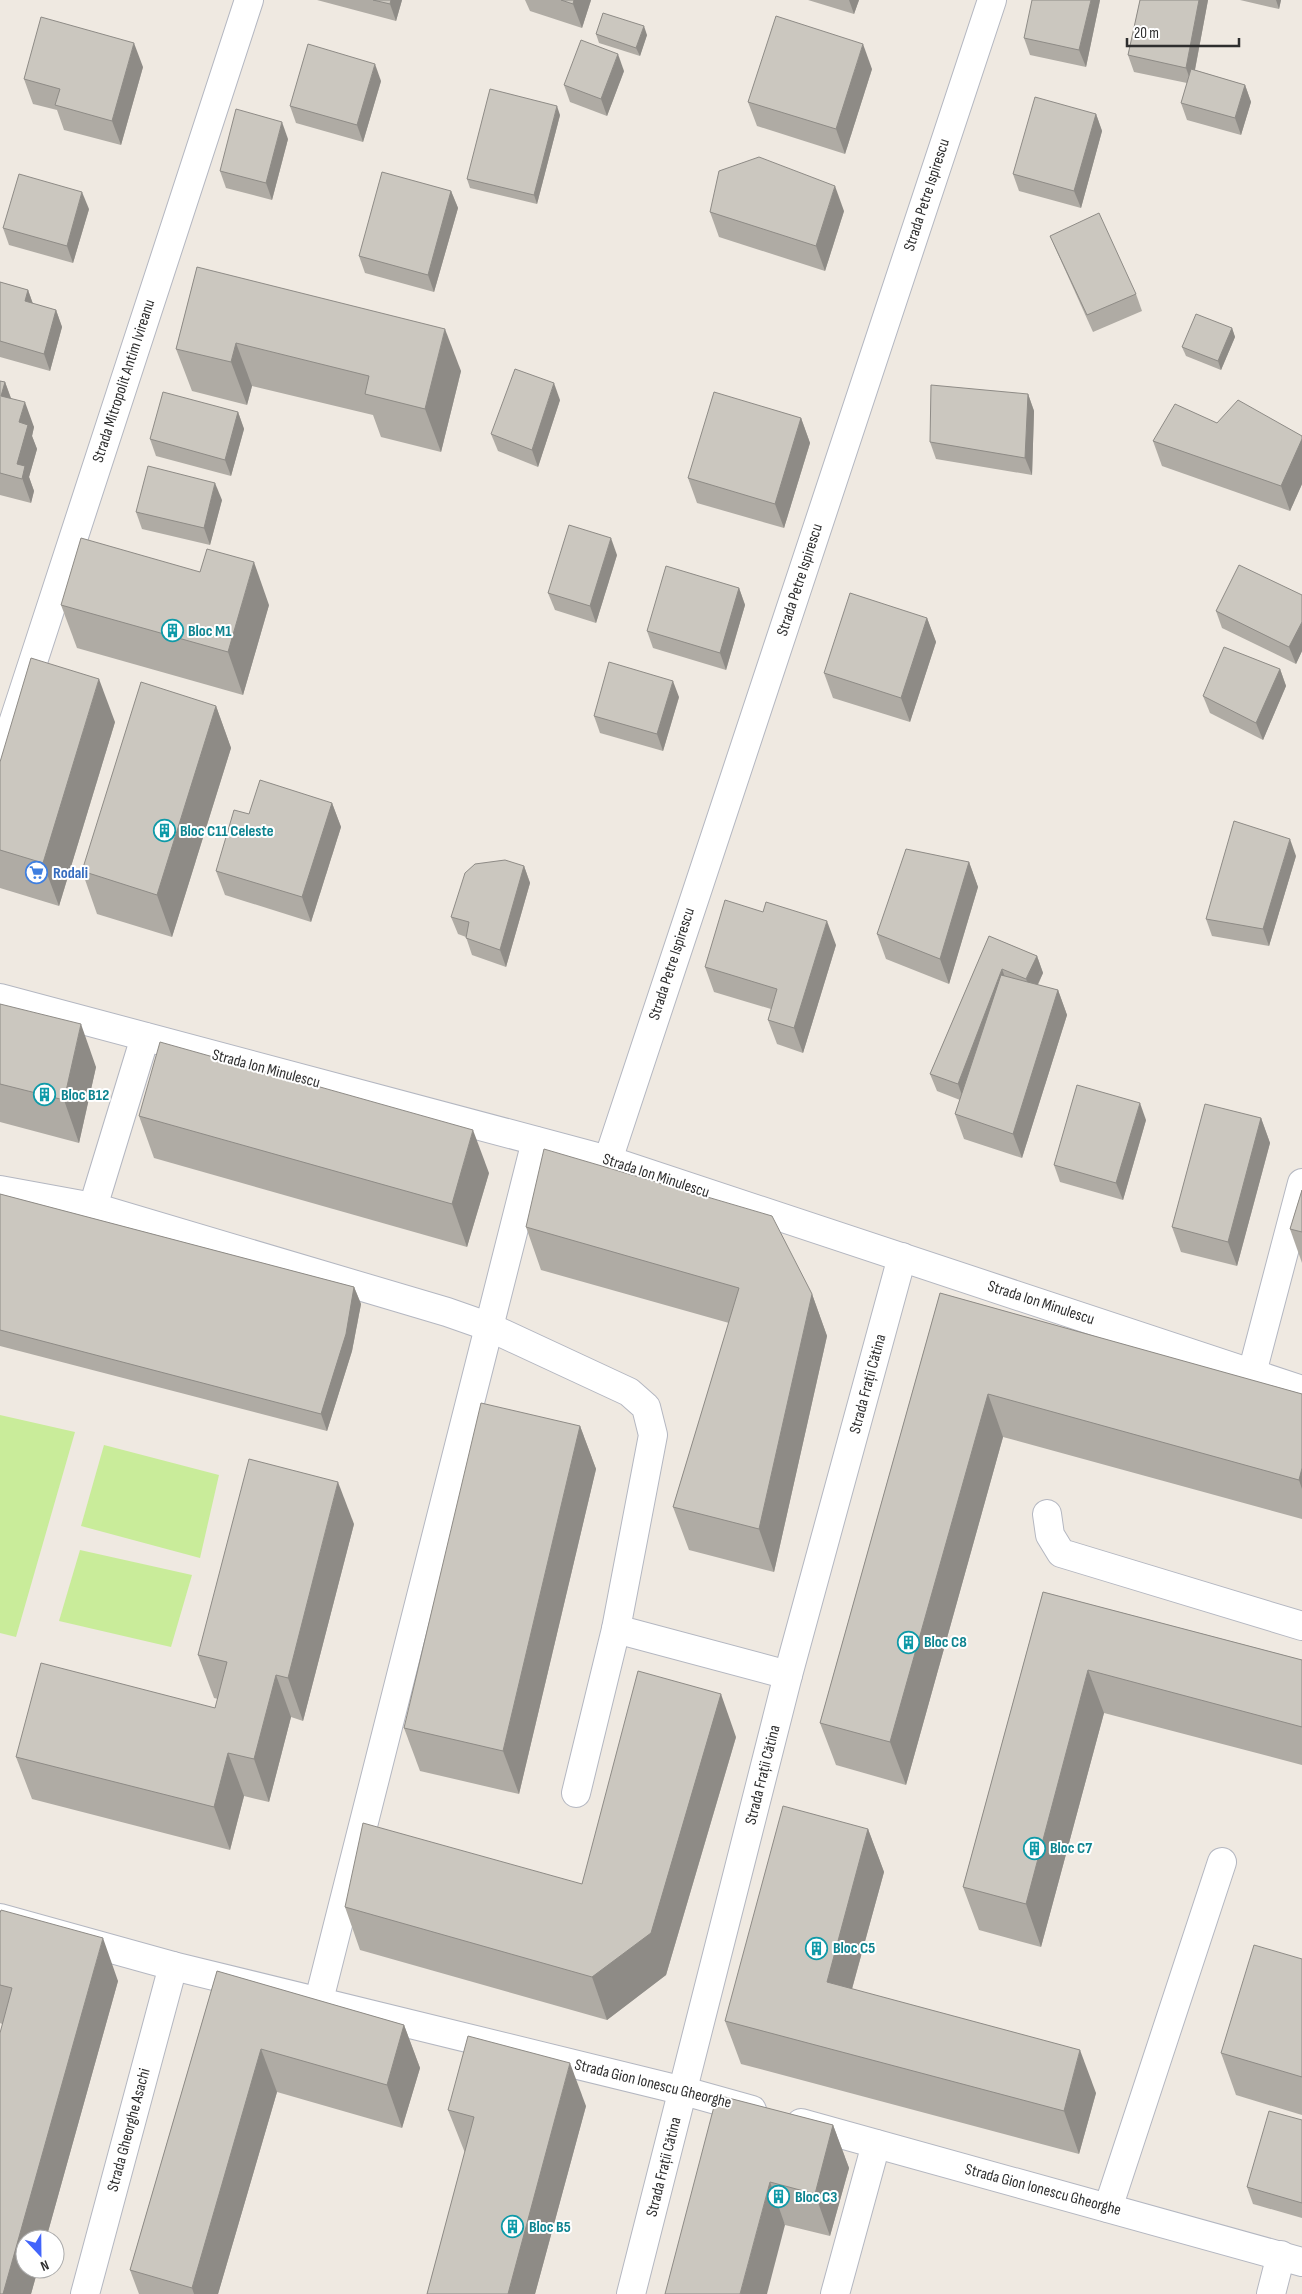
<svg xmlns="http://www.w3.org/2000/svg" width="1302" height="2294" viewBox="0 0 1302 2294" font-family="'Sofia Sans Condensed',sans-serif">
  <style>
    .pitch { fill: #c9ec9a }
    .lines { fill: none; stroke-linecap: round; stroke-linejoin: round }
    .minor-casing { stroke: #b4b7c1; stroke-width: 30 }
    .minor { stroke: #fff; stroke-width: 28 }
    .wall { fill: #afaba4 }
    .shaded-wall { fill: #8e8b86 }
    .building { fill: #cbc7bf; stroke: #8e8b86 }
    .labels { text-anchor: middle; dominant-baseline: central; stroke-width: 4; stroke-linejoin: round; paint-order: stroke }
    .street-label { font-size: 16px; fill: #2e2e2e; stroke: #fff }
    .culture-label { font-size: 16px; font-weight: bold; fill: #0d838f; stroke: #fff; text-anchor: start }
    .shop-label { font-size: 16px; font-weight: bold; fill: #366cbe; stroke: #fff; text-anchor: start }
  </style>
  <rect width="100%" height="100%" fill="#efe9e1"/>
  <!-- pitch -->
  <g class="pitch">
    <polygon points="0,1415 75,1432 16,1637 0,1633"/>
    <polygon points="104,1445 219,1475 200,1558 81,1526"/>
    <polygon points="80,1550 192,1575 171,1647 59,1621"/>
  </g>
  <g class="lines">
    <defs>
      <g id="minor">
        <polyline points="0,763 249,0"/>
        <polyline points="0,998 608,1160 1302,1390"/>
        <polyline points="608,1160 992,0"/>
        <polyline points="0,1190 93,1207 447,1312 487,1326 629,1392 646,1407 653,1435 616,1629 788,1675"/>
        <polyline points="93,1207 145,1037"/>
        <polyline points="1252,1373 1302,1183"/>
        <polyline points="1047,1514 1050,1535 1061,1553 1302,1626"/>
        <polyline points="576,1793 616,1629"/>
        <polyline points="0,1918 173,1966 684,2091 752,2110"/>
        <polyline points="319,2000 536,1141"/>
        <polyline points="801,2123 1302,2262"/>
        <polyline points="1108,2208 1222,1862"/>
        <polyline points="85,2294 173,1966"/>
        <polyline points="631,2294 788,1675 902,1257"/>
        <polyline points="835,2294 876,2144"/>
        <polyline points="1271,2294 1281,2255"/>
      </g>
    </defs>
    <!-- minor casing -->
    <use href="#minor" class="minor-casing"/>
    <!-- minor -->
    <use href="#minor" class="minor"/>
  </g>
  <!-- wall -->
  <g class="wall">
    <polygon points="317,0 402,0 396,21"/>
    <polygon points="525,0 591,0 582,28 530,11"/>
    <polygon points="808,0 859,0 854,14"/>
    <polygon points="1100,0 1086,67 1030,55 1024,38"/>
    <polygon points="1140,0 1208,0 1195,70 1245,85 1251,102 1241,135 1187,120 1181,103 1187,83 1134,72 1128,55"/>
    <polygon points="1240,0 1281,0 1279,9"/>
    <polygon points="596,34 647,35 640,56 599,43"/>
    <polygon points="143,67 121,145 64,130 57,110 33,104 24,79"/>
    <polygon points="872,69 845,154 757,126 748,102"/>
    <polygon points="624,71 607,116 570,102 564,85"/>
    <polygon points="381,81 363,142 296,123 290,106"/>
    <polygon points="1096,114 1102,131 1081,208 1019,191 1013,174"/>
    <polygon points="560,115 537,204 470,188 467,179"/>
    <polygon points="288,139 272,200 226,188 220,171"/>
    <polygon points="451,191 458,208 434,292 365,273 359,256"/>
    <polygon points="89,209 73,263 9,245 3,228"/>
    <polygon points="844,211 825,271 719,237 710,212"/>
    <polygon points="1050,236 1136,294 1142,311 1093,332 1057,252"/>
    <polygon points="197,267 461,371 441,452 381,437 373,415 252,386 247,405 192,391 176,349"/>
    <polygon points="0,282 28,290 33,304 56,310 62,327 50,371 0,357"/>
    <polygon points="1232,328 1235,337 1221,370 1186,356 1182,347"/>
    <polygon points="0,381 5,382 11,398 34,427 32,436 37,449 29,477 34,491 31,503 0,495"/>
    <polygon points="1028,394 1034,411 1032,475 936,459 930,442"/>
    <polygon points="560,400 538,467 498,451 491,434"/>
    <polygon points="238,412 244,429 231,476 156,456 150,439"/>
    <polygon points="801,418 810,443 784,528 697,503 688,478"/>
    <polygon points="1217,423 1302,436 1302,484 1290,511 1162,466 1153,441"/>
    <polygon points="222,500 210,545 142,529 136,512"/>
    <polygon points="617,555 596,623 555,610 548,593"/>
    <polygon points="739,588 745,605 726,670 653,648 647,631"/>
    <polygon points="1302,595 1302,651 1296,664 1222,628 1216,611"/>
    <polygon points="61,605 269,605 243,695 77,648"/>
    <polygon points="927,618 936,642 910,722 833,698 824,673"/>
    <polygon points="1280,669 1286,686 1263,740 1210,713 1203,696"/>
    <polygon points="679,697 663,751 600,733 594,716"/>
    <polygon points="216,706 231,748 172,937 97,914 82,871"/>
    <polygon points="115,722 59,906 0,888 0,762"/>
    <polygon points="332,803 341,827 311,922 225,895 216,871 249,814"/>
    <polygon points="1296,856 1269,946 1212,936 1206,919"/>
    <polygon points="969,862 978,887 949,984 886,959 877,934"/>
    <polygon points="524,866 530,883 506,967 472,955 466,937 458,934 451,917"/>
    <polygon points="989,936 1037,956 1043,973 1038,985 1058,990 1067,1015 1022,1158 964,1139 955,1114 960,1100 937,1091 930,1074"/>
    <polygon points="836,945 803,1053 777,1044 768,1020 771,1009 714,992 705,967"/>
    <polygon points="0,1004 96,1067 79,1143 0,1122"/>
    <polygon points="139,1116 489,1173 467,1247 154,1158"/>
    <polygon points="1261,1118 1270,1143 1237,1266 1181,1252 1172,1227"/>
    <polygon points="1146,1120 1123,1200 1060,1182 1054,1165"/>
    <polygon points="1302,1190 1302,1263 1290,1229"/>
    <polygon points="0,1194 354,1287 361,1304 352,1351 327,1431 0,1346"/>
    <polygon points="526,1227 812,1294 827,1336 774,1572 689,1550 673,1507 729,1323 541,1270"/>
    <polygon points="940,1293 1302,1394 1302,1519 1003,1437 906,1785 836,1765 820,1723"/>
    <polygon points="580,1426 596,1469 519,1794 420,1771 404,1728"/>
    <polygon points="354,1524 303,1721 291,1717 269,1802 244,1796 230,1850 32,1799 16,1757 215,1708 218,1699 214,1698 198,1655"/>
    <polygon points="1043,1592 1302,1660 1302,1765 1104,1713 1041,1947 979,1930 963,1887"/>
    <polygon points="736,1737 666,1975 607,2020 360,1950 345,1907 582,1884"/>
    <polygon points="868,1829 884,1872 852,1989 1096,2093 1079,2154 741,2064 725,2021"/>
    <polygon points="0,1913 118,1981 46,2239 25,2239 38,2269 31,2294 0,2294 2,2024 0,2023"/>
    <polygon points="1302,1959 1302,2115 1236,2095 1221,2053"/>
    <polygon points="217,1971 404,2025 420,2068 402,2128 277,2092 218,2294 139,2294 130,2270"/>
    <polygon points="717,2095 833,2125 849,2168 830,2236 785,2225"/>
    <polygon points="586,2106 535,2294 427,2294 465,2153 448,2110"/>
    <polygon points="1302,2120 1302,2218 1253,2204 1247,2187"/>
  </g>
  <!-- shaded-wall -->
  <g class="shaded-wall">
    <polygon points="391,0 402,0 396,21 390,4"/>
    <polygon points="574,0 591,0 582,28 573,4"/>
    <polygon points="849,0 859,0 854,14"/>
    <polygon points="1091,0 1100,0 1086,67 1079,50"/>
    <polygon points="1199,0 1208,0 1192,85 1186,68"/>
    <polygon points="1276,0 1281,0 1279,9"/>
    <polygon points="644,26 647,35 640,56 636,48"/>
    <polygon points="134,43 143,67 121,145 112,121"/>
    <polygon points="863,44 872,69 845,154 836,129"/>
    <polygon points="618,54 624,71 607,116 601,99"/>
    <polygon points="375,64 381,81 363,142 357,125"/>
    <polygon points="1245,85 1251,102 1241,135 1235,118"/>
    <polygon points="557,106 560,115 537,204 534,195"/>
    <polygon points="1096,114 1102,131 1081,208 1074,191"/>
    <polygon points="282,122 288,139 272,200 266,183"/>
    <polygon points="835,186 844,211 825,271 816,246"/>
    <polygon points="451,191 458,208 434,292 428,275"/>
    <polygon points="82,192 89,209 73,263 67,246"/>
    <polygon points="28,290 34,307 25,301"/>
    <polygon points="56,310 62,327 50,371 44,354"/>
    <polygon points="1232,328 1235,337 1221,370 1218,361"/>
    <polygon points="445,329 461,371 441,452 425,409"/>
    <polygon points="236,343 252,386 247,405 231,362"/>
    <polygon points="5,382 14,407 1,396"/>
    <polygon points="554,383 560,400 538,467 532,450"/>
    <polygon points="1028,394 1034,411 1032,475 1025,458"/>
    <polygon points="25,402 34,427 32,436 37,449 29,477 34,491 31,503 17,464 19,422"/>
    <polygon points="238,412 244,429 231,476 225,460"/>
    <polygon points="801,418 810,443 784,528 775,504"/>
    <polygon points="1302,439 1302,484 1290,511 1281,486"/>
    <polygon points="215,483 222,500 210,545 204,528"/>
    <polygon points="611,538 617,555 596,623 590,606"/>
    <polygon points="254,562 269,605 243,695 228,652"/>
    <polygon points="739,588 745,605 726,670 720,653"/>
    <polygon points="927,618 936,642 910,722 901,698"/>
    <polygon points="1302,622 1302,651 1296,664 1289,647"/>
    <polygon points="1280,669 1286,686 1263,740 1256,723"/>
    <polygon points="99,679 115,722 59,906 43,863"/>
    <polygon points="673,681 679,697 663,751 657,734"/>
    <polygon points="216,706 231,748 172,937 157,895"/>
    <polygon points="332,803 341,827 311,922 302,897"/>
    <polygon points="1290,839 1296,856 1269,946 1263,929"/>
    <polygon points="969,862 978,887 949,984 940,959"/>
    <polygon points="524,866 530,883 506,967 500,950"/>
    <polygon points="827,921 836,945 803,1053 794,1028"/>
    <polygon points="1037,956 1043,973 1032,996 1026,979"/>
    <polygon points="1002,969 1008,986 964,1101 958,1084"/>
    <polygon points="1058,990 1067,1015 1022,1158 1013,1134"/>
    <polygon points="81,1024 96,1067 79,1143 64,1100"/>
    <polygon points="1140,1103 1146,1120 1123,1200 1116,1183"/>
    <polygon points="1261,1118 1270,1143 1237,1266 1228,1242"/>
    <polygon points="473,1130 489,1173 467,1247 452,1204"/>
    <polygon points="354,1287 361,1304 352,1351 327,1431 321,1414"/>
    <polygon points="812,1294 827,1336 774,1572 759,1529"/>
    <polygon points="988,1394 1003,1437 906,1785 890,1742"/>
    <polygon points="580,1426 596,1469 519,1794 503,1751"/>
    <polygon points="1302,1468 1302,1489 1299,1480"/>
    <polygon points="338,1482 354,1524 303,1721 288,1678"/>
    <polygon points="1088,1670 1104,1713 1041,1947 1026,1904"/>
    <polygon points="276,1675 291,1717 269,1802 254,1759"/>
    <polygon points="721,1694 736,1737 666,1975 607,2020 592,1977"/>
    <polygon points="228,1753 244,1796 230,1850 214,1807"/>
    <polygon points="868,1829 884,1872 842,2025 827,1982"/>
    <polygon points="103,1938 118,1981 46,2239 25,2239 25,2269 38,2269 31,2294 3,2294"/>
    <polygon points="404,2025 420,2068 402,2128 387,2085"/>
    <polygon points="261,2049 277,2092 218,2294 194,2294 192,2288"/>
    <polygon points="1080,2050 1096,2093 1079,2154 1064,2111"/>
    <polygon points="570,2063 586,2106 535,2294 508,2294"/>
    <polygon points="833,2125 849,2168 830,2236 815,2194"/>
    <polygon points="770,2182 785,2225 767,2294 740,2294"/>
  </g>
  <!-- building -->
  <g class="building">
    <polygon points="373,0 391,0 390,4"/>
    <polygon points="561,0 574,0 573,4"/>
    <polygon points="1032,0 1091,0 1079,50 1024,38"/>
    <polygon points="1140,0 1199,0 1186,68 1128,55"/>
    <polygon points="603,13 644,26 636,48 596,34"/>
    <polygon points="776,16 863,44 836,129 748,102"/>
    <polygon points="41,17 134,43 112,121 55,105 60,89 24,79"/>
    <polygon points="581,40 618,54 601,99 564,85"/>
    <polygon points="308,44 375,64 357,125 290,106"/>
    <polygon points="1191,69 1245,85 1235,118 1181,103"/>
    <polygon points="490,89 557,106 534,195 467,179"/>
    <polygon points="1035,97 1096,114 1074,191 1013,174"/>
    <polygon points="236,109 282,122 266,183 220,171"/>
    <polygon points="759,157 835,186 816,246 710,212 719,171"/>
    <polygon points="382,172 451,191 428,275 359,256"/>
    <polygon points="19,174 82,192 67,246 3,228"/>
    <polygon points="1099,213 1136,294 1087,315 1050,236"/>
    <polygon points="197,267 445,329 425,409 365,394 369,376 236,343 231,362 176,349"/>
    <polygon points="0,282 28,290 25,301 56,310 44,354 0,341"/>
    <polygon points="1196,314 1232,328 1218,361 1182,347"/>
    <polygon points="515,369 554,383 532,450 491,434"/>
    <polygon points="0,381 5,382 1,396 25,402 19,422 28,425 17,464 25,466 22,479 0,473"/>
    <polygon points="931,385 1028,394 1025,458 930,442"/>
    <polygon points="163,392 238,412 225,460 150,439"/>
    <polygon points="714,392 801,418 775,504 688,478"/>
    <polygon points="1238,400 1302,436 1302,439 1281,486 1153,441 1175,404 1217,423"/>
    <polygon points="148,466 215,483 204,528 136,512"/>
    <polygon points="569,525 611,538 590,606 548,593"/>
    <polygon points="81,538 200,572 207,549 254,562 228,652 61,605"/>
    <polygon points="1239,565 1302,595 1302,622 1289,647 1216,611"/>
    <polygon points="666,566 739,588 720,653 647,631"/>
    <polygon points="850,593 927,618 901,698 824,673"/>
    <polygon points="1224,647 1280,669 1256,723 1203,696"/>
    <polygon points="31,658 99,679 43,863 0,850 0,762"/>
    <polygon points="609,662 673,681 657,734 594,716"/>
    <polygon points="141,682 216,706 157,895 82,871"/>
    <polygon points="260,780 332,803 302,897 216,871 234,810 249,814"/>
    <polygon points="1234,821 1290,839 1263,929 1206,919"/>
    <polygon points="906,849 969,862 940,959 877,934"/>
    <polygon points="505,860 524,866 500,950 466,938 469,922 451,917 465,873 475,864"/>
    <polygon points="725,900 763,912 766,902 827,921 794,1028 768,1020 777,989 705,967"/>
    <polygon points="989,936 1037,956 1026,979 1002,969 958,1084 930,1074"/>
    <polygon points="1001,975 1058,990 1013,1134 955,1114"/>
    <polygon points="0,1004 81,1024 64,1100 0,1084"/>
    <polygon points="160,1042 473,1130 452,1204 139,1116"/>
    <polygon points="1077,1085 1140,1103 1116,1183 1054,1165"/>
    <polygon points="1205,1104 1261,1118 1228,1242 1172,1227"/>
    <polygon points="544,1149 772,1216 812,1294 759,1529 673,1507 739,1288 526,1227"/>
    <polygon points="1302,1190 1302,1232 1290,1229"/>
    <polygon points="0,1194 354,1287 346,1334 321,1414 0,1330"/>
    <polygon points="940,1293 1302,1394 1302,1468 1299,1480 988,1394 890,1742 820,1723"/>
    <polygon points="481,1403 580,1426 503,1751 404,1728"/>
    <polygon points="249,1459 338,1482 288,1678 276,1675 254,1759 228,1753 214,1807 16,1757 41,1663 215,1708 227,1662 198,1655"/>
    <polygon points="1043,1592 1302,1660 1302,1727 1088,1670 1026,1904 963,1887"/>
    <polygon points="638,1671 721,1694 651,1933 592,1977 345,1907 363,1823 582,1884"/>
    <polygon points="783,1806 868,1829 827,1982 1080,2050 1064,2111 725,2021"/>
    <polygon points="1,1910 103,1938 3,2294 0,2294 0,2033 12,1988 0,1985 0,1913"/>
    <polygon points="1254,1945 1302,1959 1302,2077 1221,2053"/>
    <polygon points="217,1971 404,2025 387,2085 261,2049 192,2288 130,2270"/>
    <polygon points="468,2036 570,2063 508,2294 427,2294 474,2117 448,2110"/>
    <polygon points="717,2095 833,2125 815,2194 770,2182 740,2294 665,2294"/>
    <polygon points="1269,2111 1302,2120 1302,2203 1247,2187"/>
  </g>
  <!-- icons -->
  <defs>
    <symbol id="building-ring" viewBox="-11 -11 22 22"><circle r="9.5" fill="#fff" stroke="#0f9aa8" stroke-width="1.5"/><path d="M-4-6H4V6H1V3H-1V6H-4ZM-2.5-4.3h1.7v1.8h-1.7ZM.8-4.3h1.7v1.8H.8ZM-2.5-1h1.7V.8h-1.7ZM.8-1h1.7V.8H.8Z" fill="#0f9aa8"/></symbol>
    <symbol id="supermarket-ring" viewBox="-11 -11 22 22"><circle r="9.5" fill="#fff" stroke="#3f7fe0" stroke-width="1.5"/><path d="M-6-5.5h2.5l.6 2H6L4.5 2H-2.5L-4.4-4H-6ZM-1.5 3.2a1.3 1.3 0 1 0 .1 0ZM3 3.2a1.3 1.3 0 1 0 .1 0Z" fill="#3f7fe0"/></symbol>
  </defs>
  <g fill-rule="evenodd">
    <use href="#building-ring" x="160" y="618" width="25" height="25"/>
    <use href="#building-ring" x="152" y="818" width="25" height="25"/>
    <use href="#supermarket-ring" x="24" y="860" width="25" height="25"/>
    <use href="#building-ring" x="32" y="1082" width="25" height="25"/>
    <use href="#building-ring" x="896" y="1630" width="25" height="25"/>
    <use href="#building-ring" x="1022" y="1836" width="25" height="25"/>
    <use href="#building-ring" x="804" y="1936" width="25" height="25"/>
    <use href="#building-ring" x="766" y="2184" width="25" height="25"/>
    <use href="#building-ring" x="500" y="2214" width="25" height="25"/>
  </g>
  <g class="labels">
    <!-- street labels -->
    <g class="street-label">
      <text transform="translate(927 195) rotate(-72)">Strada Petre Ispirescu</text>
      <text transform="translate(124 381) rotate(-72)">Strada Mitropolit Antim Ivireanu</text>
      <text transform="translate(800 580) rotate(-72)">Strada Petre Ispirescu</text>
      <text transform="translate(672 964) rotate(-72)">Strada Petre Ispirescu</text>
      <text transform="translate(266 1069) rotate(15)">Strada Ion Minulescu</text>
      <text transform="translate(656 1176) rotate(18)">Strada Ion Minulescu</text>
      <text transform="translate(1041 1303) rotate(18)">Strada Ion Minulescu</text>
      <text transform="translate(868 1384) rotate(-75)">Strada Frații Cătina</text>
      <text transform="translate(763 1775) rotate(-76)">Strada Frații Cătina</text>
      <text transform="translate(653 2084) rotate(14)">Strada Gion Ionescu Gheorghe</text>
      <text transform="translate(129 2130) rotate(-75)">Strada Gheorghe Asachi</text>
      <text transform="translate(664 2167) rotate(-76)">Strada Frații Cătina</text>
      <text transform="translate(1043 2190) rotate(15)">Strada Gion Ionescu Gheorghe</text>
    </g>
    <!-- culture labels -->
    <g class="culture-label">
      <text x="188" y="631">Bloc M1</text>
      <text x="180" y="831">Bloc C11 Celeste</text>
      <text x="61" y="1095">Bloc B12</text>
      <text x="924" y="1642">Bloc C8</text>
      <text x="1050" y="1848">Bloc C7</text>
      <text x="833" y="1948">Bloc C5</text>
      <text x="795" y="2197">Bloc C3</text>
      <text x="529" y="2227">Bloc B5</text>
    </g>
    <!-- shop labels -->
    <g class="shop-label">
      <text x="53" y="873">Rodali</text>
    </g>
  </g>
  <!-- north arrow -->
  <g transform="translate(40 2254) rotate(158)"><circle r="24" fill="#ffffff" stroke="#ababab"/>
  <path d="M0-4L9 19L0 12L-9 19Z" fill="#4264fb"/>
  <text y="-8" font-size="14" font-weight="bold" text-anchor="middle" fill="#2e2e2e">N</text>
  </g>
  <!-- scale -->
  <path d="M1127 38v8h112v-8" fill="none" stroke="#2e2e2e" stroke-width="2.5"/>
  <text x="1134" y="38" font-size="15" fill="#2e2e2e" stroke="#ffffff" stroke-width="4" paint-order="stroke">20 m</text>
</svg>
